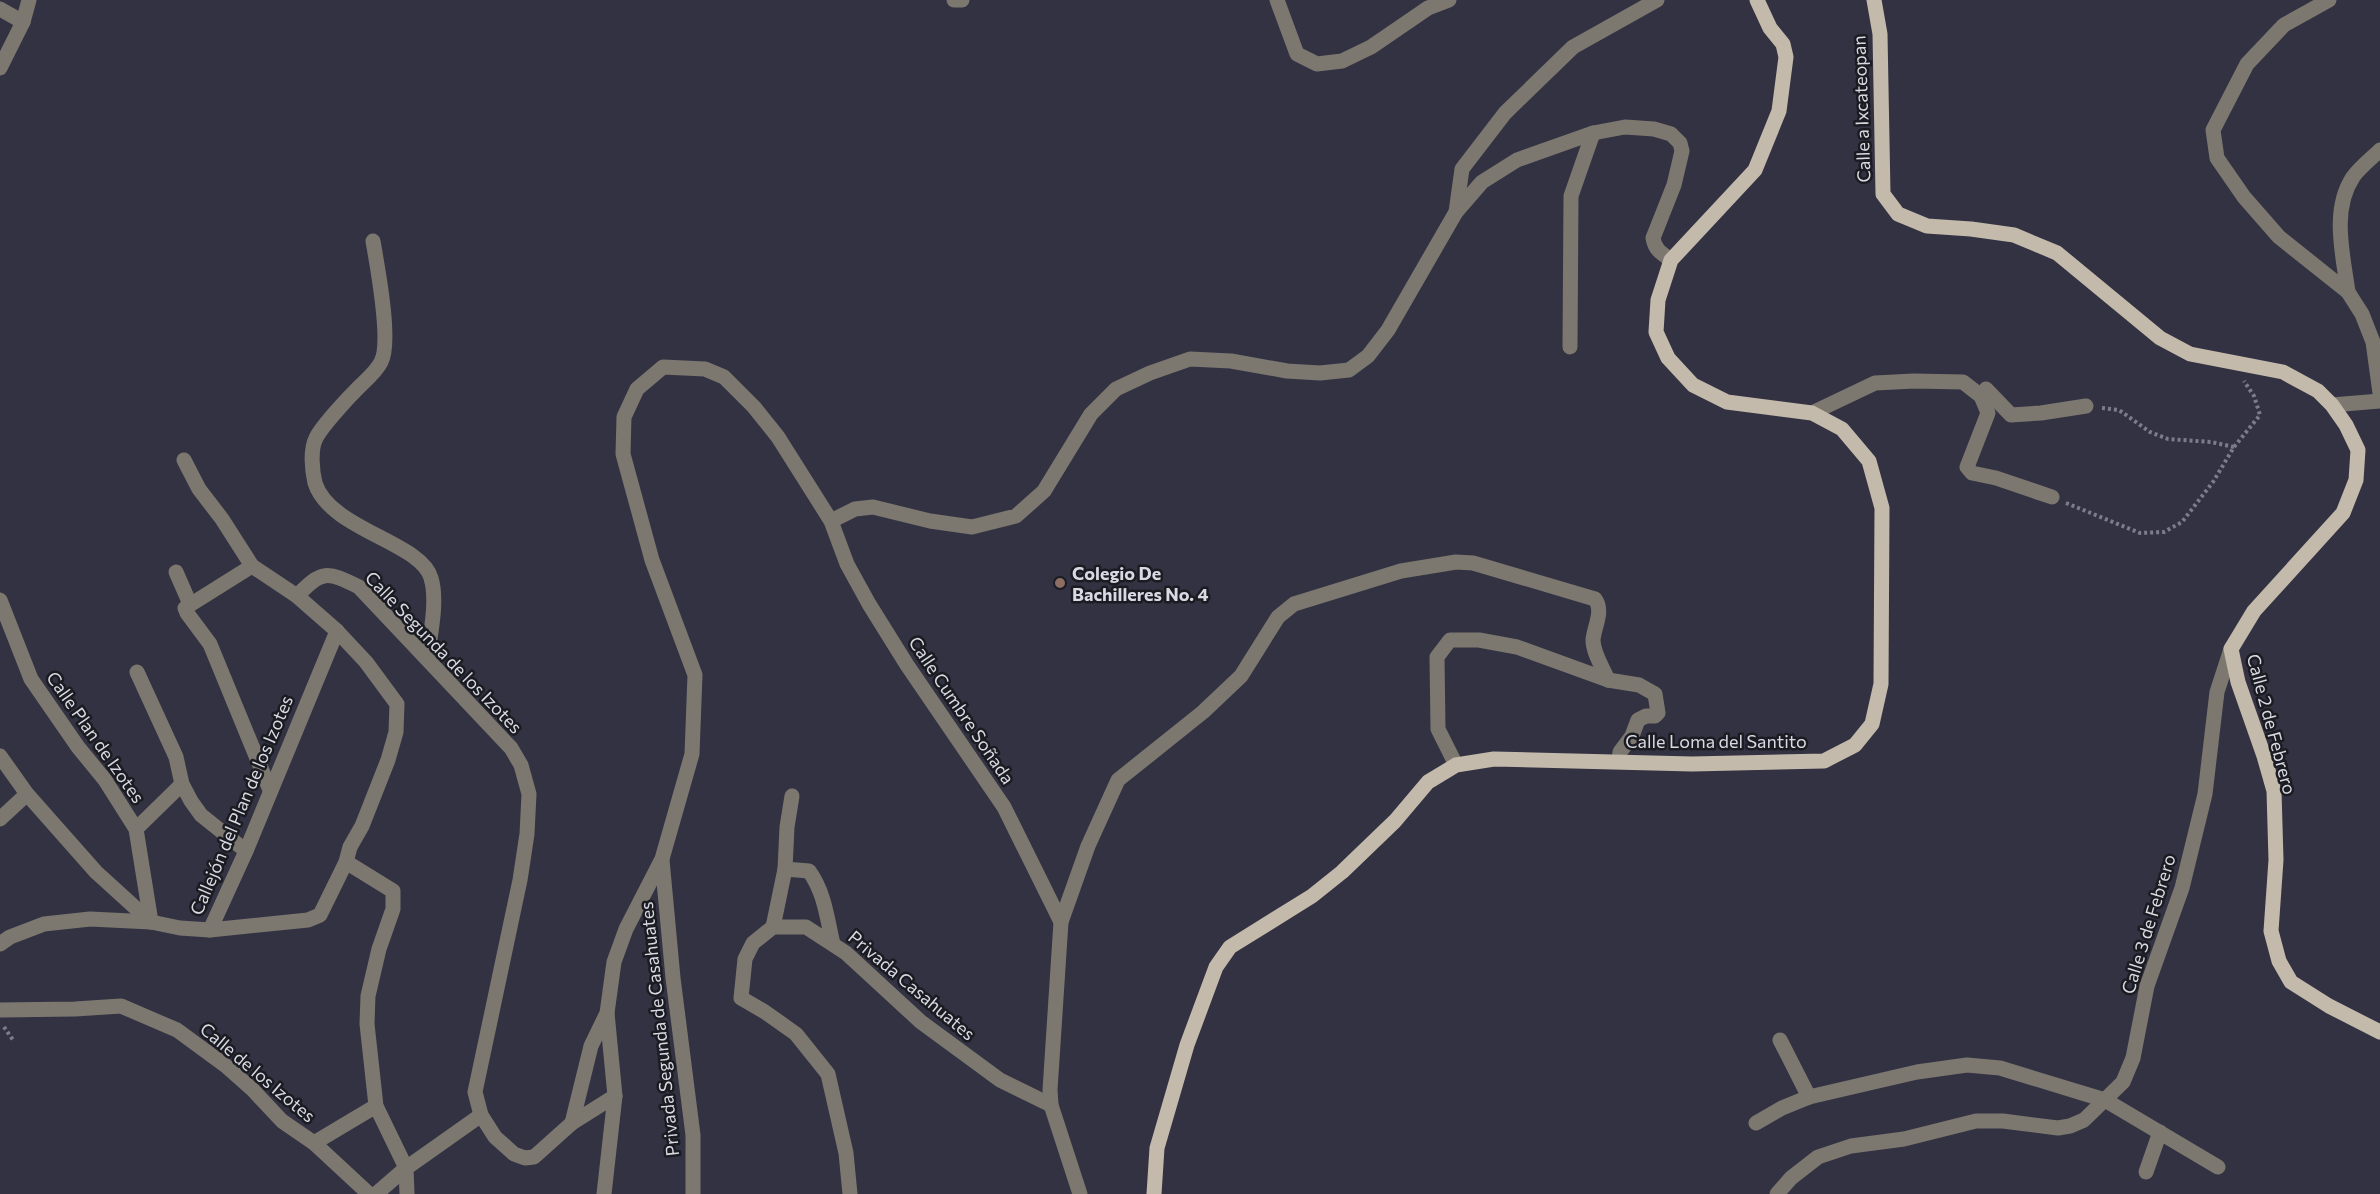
<svg xmlns="http://www.w3.org/2000/svg" width="2380" height="1194" viewBox="0 0 2380 1194" font-family="Commissioner,sans-serif">
  <style>
    .lines { fill: none; stroke-linecap: round; stroke-linejoin: round }
    .path { stroke: #7d7d8a; stroke-width: 4; stroke-dasharray: 3 3; stroke-linecap: butt }
    .minor { stroke: #7c7870; stroke-width: 15 }
    .major { stroke: #c4baab; stroke-width: 15 }
    .education-dot { fill: #8d6e63; stroke: #1b1b22; stroke-width: 2 }
    .labels { text-anchor: middle; dominant-baseline: central; stroke-width: 5; stroke-linejoin: round; paint-order: stroke }
    .street-label { font-size: 18px; fill: #d9d9e3; stroke: #1b1b22 }
    .poi-label { font-size: 18px; font-weight: bold; fill: #d9d9e3; stroke: #1b1b22; text-anchor: start }
  </style>
  <rect width="100%" height="100%" fill="#333242"/>
  <g class="lines">
    <!-- path -->
    <g class="path">
      <polyline points="2102,408 2119,410 2150,432 2168,439 2211,442 2234,447"/>
      <polyline points="2066,503 2140,533 2164,532 2182,522 2213,482 2234,447 2260,415 2254,396 2244,381"/>
      <polyline points="4,1027 13,1040"/>
    </g>
    <!-- minor -->
    <g class="minor">
      <polyline points="954,0 962,0"/>
      <polyline points="1277,0 1297,54 1317,64 1342,61 1371,47 1428,8 1449,0"/>
      <polyline points="2329,0 2284,25 2247,64 2213,130 2217,158 2244,197 2279,237 2348,292 2362,314 2373,342 2380,393"/>
      <polyline points="0,9 23,22"/>
      <polyline points="0,68 23,22 29,0"/>
      <polyline points="1456,212 1462,169 1505,113 1573,47 1657,0"/>
      <path d="M373 241C377 265 392 342 381 362 376 372 365 381 357 389 347 399 322 426 316 438 310 450 312 470 315 483 330 530 421 542 431 578 438 601 430 636 427 659"/>
      <path d="M2348 292C2343 255 2331 210 2353 177 2360 167 2372 158 2380 150"/>
      <polyline points="1570,347 1571,196 1593,133"/>
      <polyline points="1981,396 1986,389 2011,415 2041,413 2086,406"/>
      <polyline points="2332,405 2380,401"/>
      <polyline points="1812,413 1875,383 1914,381 1963,382 1981,396 1988,413 1967,467 1972,473 1996,478 2052,497"/>
      <path d="M831 521 855 509 873 507 930 521 972 527 1016 516 1044 491 1091 414 1116 389 1150 373 1190 359 1231 361 1287 371 1320 373 1349 370 1368 356 1388 330 1456 212 1482 182 1517 160 1593 133 1625 127 1654 129 1671 134 1680 143 1682 151 1674 185 1653 238C1655 250 1661 253 1671 260"/>
      <polyline points="252,566 185,608 187,613 210,644 270,790"/>
      <polyline points="176,572 190,604"/>
      <path d="M297 596C322 570 327 571 359 587L511 748 521 765 529 794 527 834 520 880 475 1092 481 1115 495 1137 514 1154 525 1158 534 1157 572 1123 615 1096"/>
      <polyline points="0,600 31,679 78,747 105,780 136,829 151,922"/>
      <polyline points="137,672 176,757 182,784 191,801 201,815 246,851"/>
      <polyline points="0,756 27,794 96,872 151,922"/>
      <polyline points="1456,765 1438,729 1437,657 1450,640 1479,640 1517,647 1608,680 1639,685 1655,694 1658,713 1655,716 1646,716 1638,720 1632,736 1620,752 1619,761"/>
      <polyline points="0,819 27,794"/>
      <polyline points="136,829 182,784"/>
      <polyline points="662,860 673,978 693,1135 693,1194"/>
      <polyline points="346,862 393,891 393,909 379,949 368,996 367,1024 376,1106 406,1168 407,1194"/>
      <path d="M785 869 809 871C825 893 827 919 833 944"/>
      <polyline points="773,927 785,869 787,827 792,796"/>
      <polyline points="210,930 246,851 337,631"/>
      <polyline points="0,944 10,937 44,924 90,919 151,922 180,928 210,930 308,920 320,915 346,862 350,847 362,826 388,760 396,732 397,704 366,662 337,631 297,596 252,566 222,519 199,489 184,460"/>
      <polyline points="0,1010 75,1009 121,1006 177,1030 226,1066 253,1090 282,1121 314,1143 369,1194"/>
      <polyline points="1780,1040 1809,1097"/>
      <polyline points="572,1123 591,1046 607,1013 614,962 626,929 662,859 692,754 695,675 652,560 623,454 624,417 637,389 663,367 705,369 724,377 754,407 778,437 831,521 847,564 869,604 907,665 1004,807 1061,922"/>
      <polyline points="1756,1123 1782,1108 1809,1097 1917,1072 1967,1065 2000,1068 2105,1100 2218,1167"/>
      <polyline points="314,1143 376,1106"/>
      <polyline points="2146,1172 2160,1132"/>
      <polyline points="376,1194 406,1168 481,1115"/>
      <polyline points="604,1194 615,1096 607,1013"/>
      <polyline points="850,1194 846,1153 828,1074 796,1034 765,1012 741,998 745,959 753,943 773,927 806,927 846,953 921,1022 1000,1080 1051,1105"/>
      <path d="M1080 1194 1051 1105 1050 1090 1061 922 1088 846 1118 780 1203 712 1241 676 1278 617 1294 604 1401 571 1456 562 1473 563 1595 599C1604 611 1594 627 1593 640 1593 653 1603 668 1608 680"/>
      <polyline points="1777,1194 1791,1178 1818,1157 1851,1146 1904,1139 1976,1121 2003,1121 2058,1128 2070,1126 2084,1120 2123,1082 2133,1058 2147,986 2182,888 2205,794 2217,692 2231,649"/>
    </g>
    <!-- major -->
    <g class="major">
      <polyline points="1874,0 1880,34 1883,194 1898,214 1927,226 1971,229 2014,235 2057,253 2160,338 2190,354 2283,372 2318,391 2332,405 2346,425 2358,450 2356,480 2343,513 2254,611 2231,649 2238,682 2264,756 2274,791 2276,860 2271,931 2279,961 2291,982 2329,1006 2380,1032"/>
      <polyline points="1154,1194 1157,1148 1187,1045 1216,967 1230,947 1312,896 1342,872 1395,821 1428,782 1456,765 1494,759 1692,764 1824,761 1855,745 1872,724 1881,684 1882,508 1869,461 1842,429 1812,413 1727,402 1693,385 1668,358 1656,332 1658,300 1671,260 1755,170 1779,111 1786,57 1783,44 1770,28 1757,0"/>
    </g>
  </g>
  <!-- markers -->
  <circle class="education-dot" cx="1060" cy="583" r="6"/>
  <g class="labels">
    <!-- street labels -->
    <g class="street-label">
      <text transform="translate(1861 109) rotate(-92)">Calle a Ixcateopan</text>
      <text transform="translate(444 652) rotate(46)">Calle Segunda de los Izotes</text>
      <text transform="translate(962 710) rotate(56)">Calle Cumbre Soñada</text>
      <text transform="translate(2272 724) rotate(75)">Calle 2 de Febrero</text>
      <text transform="translate(96 737) rotate(55)">Calle Plan de Izotes</text>
      <text x="1716" y="741">Calle Loma del Santito</text>
      <text transform="translate(241 805) rotate(-67)">Callejón del Plan de los Izotes</text>
      <text transform="translate(2148 924) rotate(-73)">Calle 3 de Febrero</text>
      <text transform="translate(912 985) rotate(40)">Privada Casahuates</text>
      <text transform="translate(659 1029) rotate(-96)">Privada Segunda de Casahuates</text>
      <text transform="translate(258 1072) rotate(40)">Calle de los Izotes</text>
    </g>
    <!-- poi labels -->
    <g class="poi-label">
      <text x="1072" y="573">Colegio De<tspan x="1072" dy="21">Bachilleres No. 4</tspan></text>
    </g>
  </g>
</svg>
